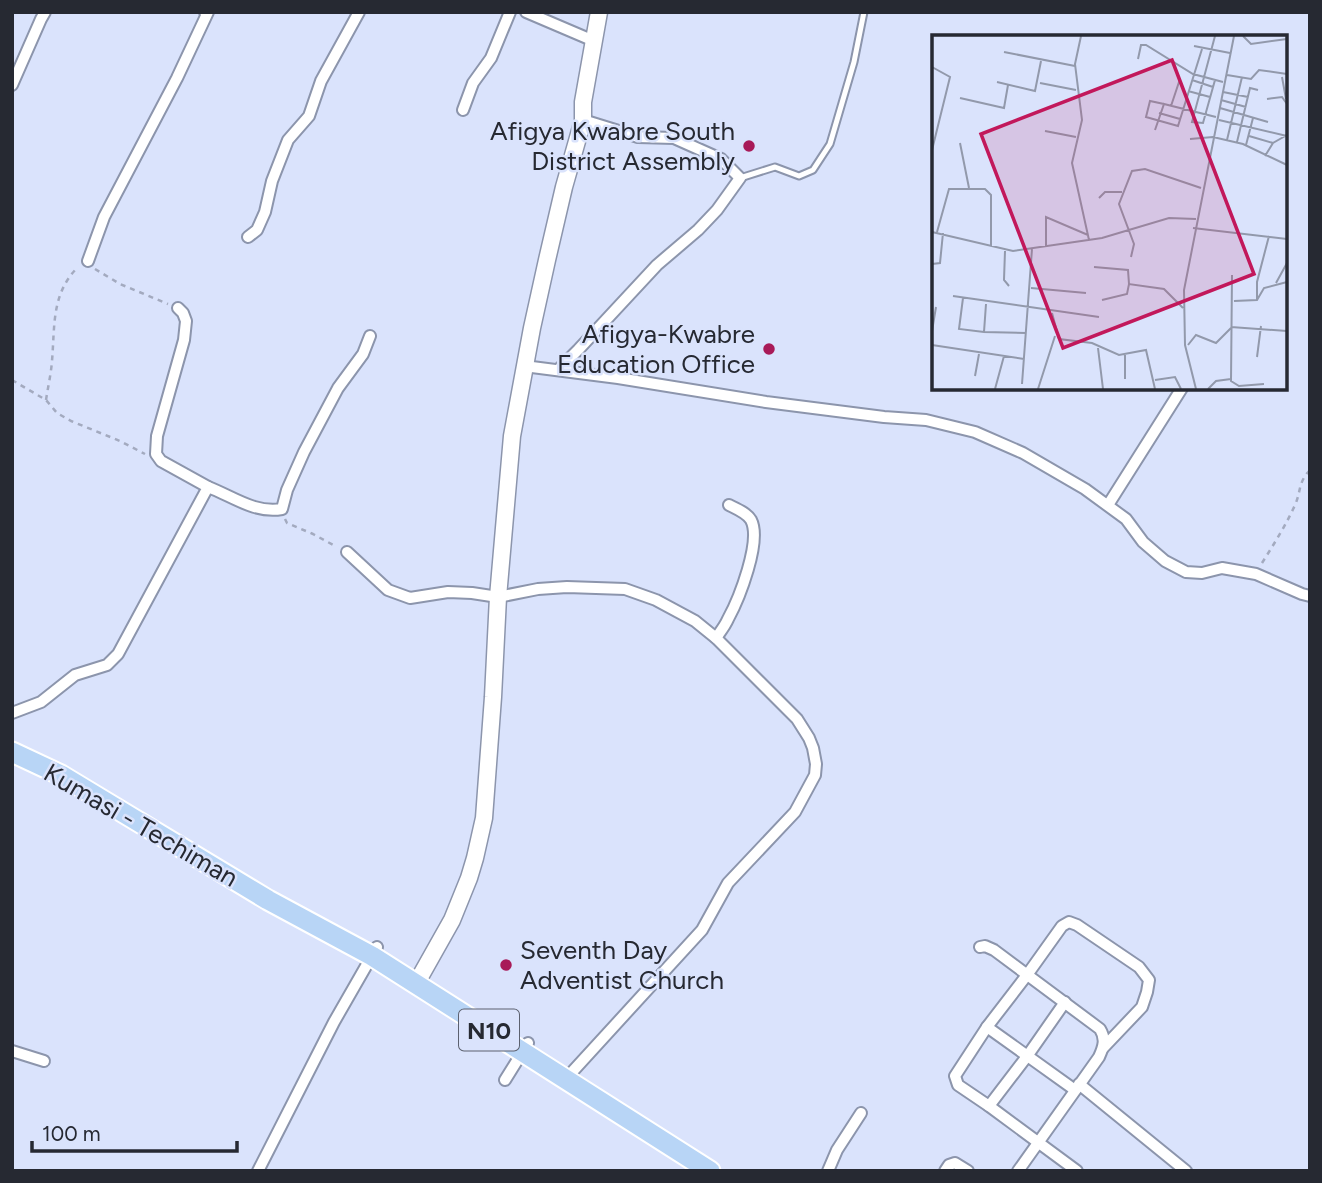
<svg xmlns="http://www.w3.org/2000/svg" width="1322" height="1183" viewBox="0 0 1322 1183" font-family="Figtree,sans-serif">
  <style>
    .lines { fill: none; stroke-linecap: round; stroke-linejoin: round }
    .lane-casing { stroke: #8c95ac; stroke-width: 9 }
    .street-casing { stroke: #8c95ac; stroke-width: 14 }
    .secondary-casing { stroke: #8c95ac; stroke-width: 19 }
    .highway-casing { stroke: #fff; stroke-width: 23 }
    .path { stroke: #a3aabf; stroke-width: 2.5; stroke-dasharray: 5 5; stroke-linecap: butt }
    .lane { stroke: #fff; stroke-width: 5 }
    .street { stroke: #fff; stroke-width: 10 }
    .secondary { stroke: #fff; stroke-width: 16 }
    .highway { stroke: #b8d5f6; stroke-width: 19 }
    .poi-dot { fill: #a81a58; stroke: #dae3fc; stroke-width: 2.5 }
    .labels { text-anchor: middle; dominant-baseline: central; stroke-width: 5; stroke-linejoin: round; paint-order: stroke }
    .shield { fill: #dae3fc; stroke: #5c616f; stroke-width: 2 }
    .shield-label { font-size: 24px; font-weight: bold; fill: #262932 }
    .poi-label { font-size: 26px; fill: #262932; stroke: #dae3fc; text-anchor: end }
    .street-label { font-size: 26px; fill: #262932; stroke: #dae3fc }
    .inset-road { fill: none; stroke: #9299ab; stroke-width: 2 }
    .view { fill: #c2185b; fill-opacity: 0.15; stroke: #c2185b; stroke-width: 3.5 }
    .inset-edge { fill: none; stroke: #262932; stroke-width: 3.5 }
  </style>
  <rect width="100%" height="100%" fill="#dae3fc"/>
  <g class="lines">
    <defs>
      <polyline id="lane" points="740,178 775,167 799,176 813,170 830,144 854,62 864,12"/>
      <g id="street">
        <polyline points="526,12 594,41"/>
        <polyline points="12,85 41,19 45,12"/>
        <polyline points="463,110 473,83 491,58 510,12"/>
        <polyline points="248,237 257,230 265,212 272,181 288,140 309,116 321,81 359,12"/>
        <polyline points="88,261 104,217 177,78 208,12 205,12"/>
        <polyline points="524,366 618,378 766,402 884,417 926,420 975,432 1023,453 1085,489 1126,519 1143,542 1165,561 1186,572 1202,573 1222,568 1256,574 1302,594 1310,596"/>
        <polyline points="558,370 578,350 657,265 698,230 717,210 740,178 721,159 674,138 638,137 583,120"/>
        <path d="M208 487C232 496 255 514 282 509L287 490 304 452 338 388 363 354 370 336"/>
        <polyline points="1108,505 1182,388"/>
        <polyline points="347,552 388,590 410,598 448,592 472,593 498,597 538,589 567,587 625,589 656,600 695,621 716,638 797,719 809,738 813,748 816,764 815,775 795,812 728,883 702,930 573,1071"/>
        <path d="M716 638C720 632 725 626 728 619 739 599 762 541 751 520 747 513 737 509 729 505"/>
        <polyline points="12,713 41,702 75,675 107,665 118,654 208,487 161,461 156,454 157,436 184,340 186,321 183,313 178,308"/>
        <path d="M980 947 985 946 994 950 1100 1029C1106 1039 1104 1046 1099 1057L1018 1171"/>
        <polyline points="987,1027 1075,1090"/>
        <polyline points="12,1051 44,1061"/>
        <polyline points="505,1080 528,1043"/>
        <polyline points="1079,1084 1186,1171"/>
        <polyline points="989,1106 1028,1055 1065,1002"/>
        <polyline points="258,1171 334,1022 377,947"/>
        <polyline points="828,1171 837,1150 861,1113"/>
        <polyline points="945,1171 949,1165 955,1163 968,1171"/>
        <polyline points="1077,1171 989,1106 958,1085 955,1076 987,1027 1027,975 1062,926 1069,922 1077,925 1139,967 1149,980 1147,992 1142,1007 1103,1048"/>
      </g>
      <polyline id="secondary" points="416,984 452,920 469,878 475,858 484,818 493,697 498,597 512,436 532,328 547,260 564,187 583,120 583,102 599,12"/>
      <polyline id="highway" points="12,752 61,775 268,900 372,956 710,1171"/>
    </defs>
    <!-- lane casing -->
    <use href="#lane" class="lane-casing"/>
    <!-- street casing -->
    <use href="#street" class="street-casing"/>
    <!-- secondary casing -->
    <use href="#secondary" class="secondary-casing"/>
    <!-- highway casing -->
    <use href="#highway" class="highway-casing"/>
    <!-- path -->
    <g class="path">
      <polyline points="95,269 120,284 168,304"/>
      <polyline points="12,380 46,400 57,413 71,421 120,441 145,454"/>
      <path d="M46 400C48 387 51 374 52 361 55 326 51 294 78 267"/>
      <polyline points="285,519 287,523 313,534 337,547"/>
      <path d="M1262 563C1274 544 1286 525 1295 505 1301 492 1298 482 1310 470"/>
    </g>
    <!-- lane -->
    <use href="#lane" class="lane"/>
    <!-- street -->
    <use href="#street" class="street"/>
    <!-- secondary -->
    <use href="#secondary" class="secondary"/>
    <!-- highway -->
    <use href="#highway" class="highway"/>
  </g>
  <!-- markers -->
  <g class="poi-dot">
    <circle cx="749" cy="146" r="7"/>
    <circle cx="769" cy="349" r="7"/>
    <circle cx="506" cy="965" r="7"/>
  </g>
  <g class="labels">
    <!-- shield labels -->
    <rect class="shield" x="459" y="1009.5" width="60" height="41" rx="5"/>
    <g class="shield-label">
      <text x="489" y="1030">N10</text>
    </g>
    <!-- poi labels -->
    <g class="poi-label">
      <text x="735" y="131">Afigya Kwabre South<tspan x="735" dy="30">District Assembly</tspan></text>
      <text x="755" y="334">Afigya-Kwabre<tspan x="755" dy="30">Education Office</tspan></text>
      <text x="520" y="950" text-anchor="start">Seventh Day<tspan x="520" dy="30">Adventist Church</tspan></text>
    </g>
    <!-- street labels -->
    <g class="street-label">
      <text transform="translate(141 825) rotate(30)">Kumasi - Techiman</text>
    </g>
  </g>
  <!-- overview -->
  <g transform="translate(932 35)">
    <rect width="355" height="355" fill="#dae3fc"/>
    <path class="inset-road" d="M149 1 143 29 150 85 140 128 157 205M283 1 260 87 271 88 283 45M311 1 319 9 355 4M262 11 298 18M72 17 143 31M206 24 209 10H214L261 39 291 47M0 32 18 42 0 115M295 40 319 44 327 35 355 39M350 42 354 64M260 45 281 52M65 47 103 56 109 26M108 48 144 55M256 56 278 62M291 57 316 62M28 63 72 73 76 50M335 64 350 62 355 69M289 65 314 72M232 69 218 66 214 82 246 91 270 14M239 71 248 44M288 73 336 87M227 78 248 84M287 85 355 101M223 95 232 69 284 82M113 96 144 102M317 101 341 108M258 104 281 102 311 109 355 130M295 105 310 42M305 107 318 53 326 55M28 108 37 153M314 110 321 83M333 121 341 108 355 100M167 163 173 157H190M261 193 355 204M0 197 81 216 170 203 237 183 264 184M5 197 17 154H53L59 160V211M114 211V182L156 200M73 216 72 245 77 251M199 222 202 209 187 169 200 136 213 134 269 153M0 229 8 228 11 198M162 232 196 235 197 249M300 240 299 346 307 351 332 349M344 248 355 228M99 253 154 258M21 261 167 282M31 263 27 294 52 297M170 265 195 259 197 249 232 254 251 273M325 265V247L337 201M302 266 325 265 332 253 355 247M54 269 52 297 94 298M120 278 127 304 160 308 187 320 214 315 223 354M299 292 355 296M0 296 4 272M0 310 92 324M256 310 264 300 284 308 299 293M166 313 171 354M193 320V344M325 322 329 291M43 341 47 319M223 345 243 342 249 354M90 349 100 214M63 354 72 321M106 354 123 301M264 354 253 310 252 255 302 1M276 354 284 346 299 344"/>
    <path class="view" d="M240 25 322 239 131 313 49 99Z"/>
    <rect width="355" height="355" class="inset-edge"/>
  </g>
  <!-- border -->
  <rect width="1322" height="1183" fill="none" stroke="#262932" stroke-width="28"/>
  <!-- scale -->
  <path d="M32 1141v10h205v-10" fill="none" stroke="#262932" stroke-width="3.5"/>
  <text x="42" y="1141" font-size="21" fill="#262932" stroke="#dae3fc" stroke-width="5" paint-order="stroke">100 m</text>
</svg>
